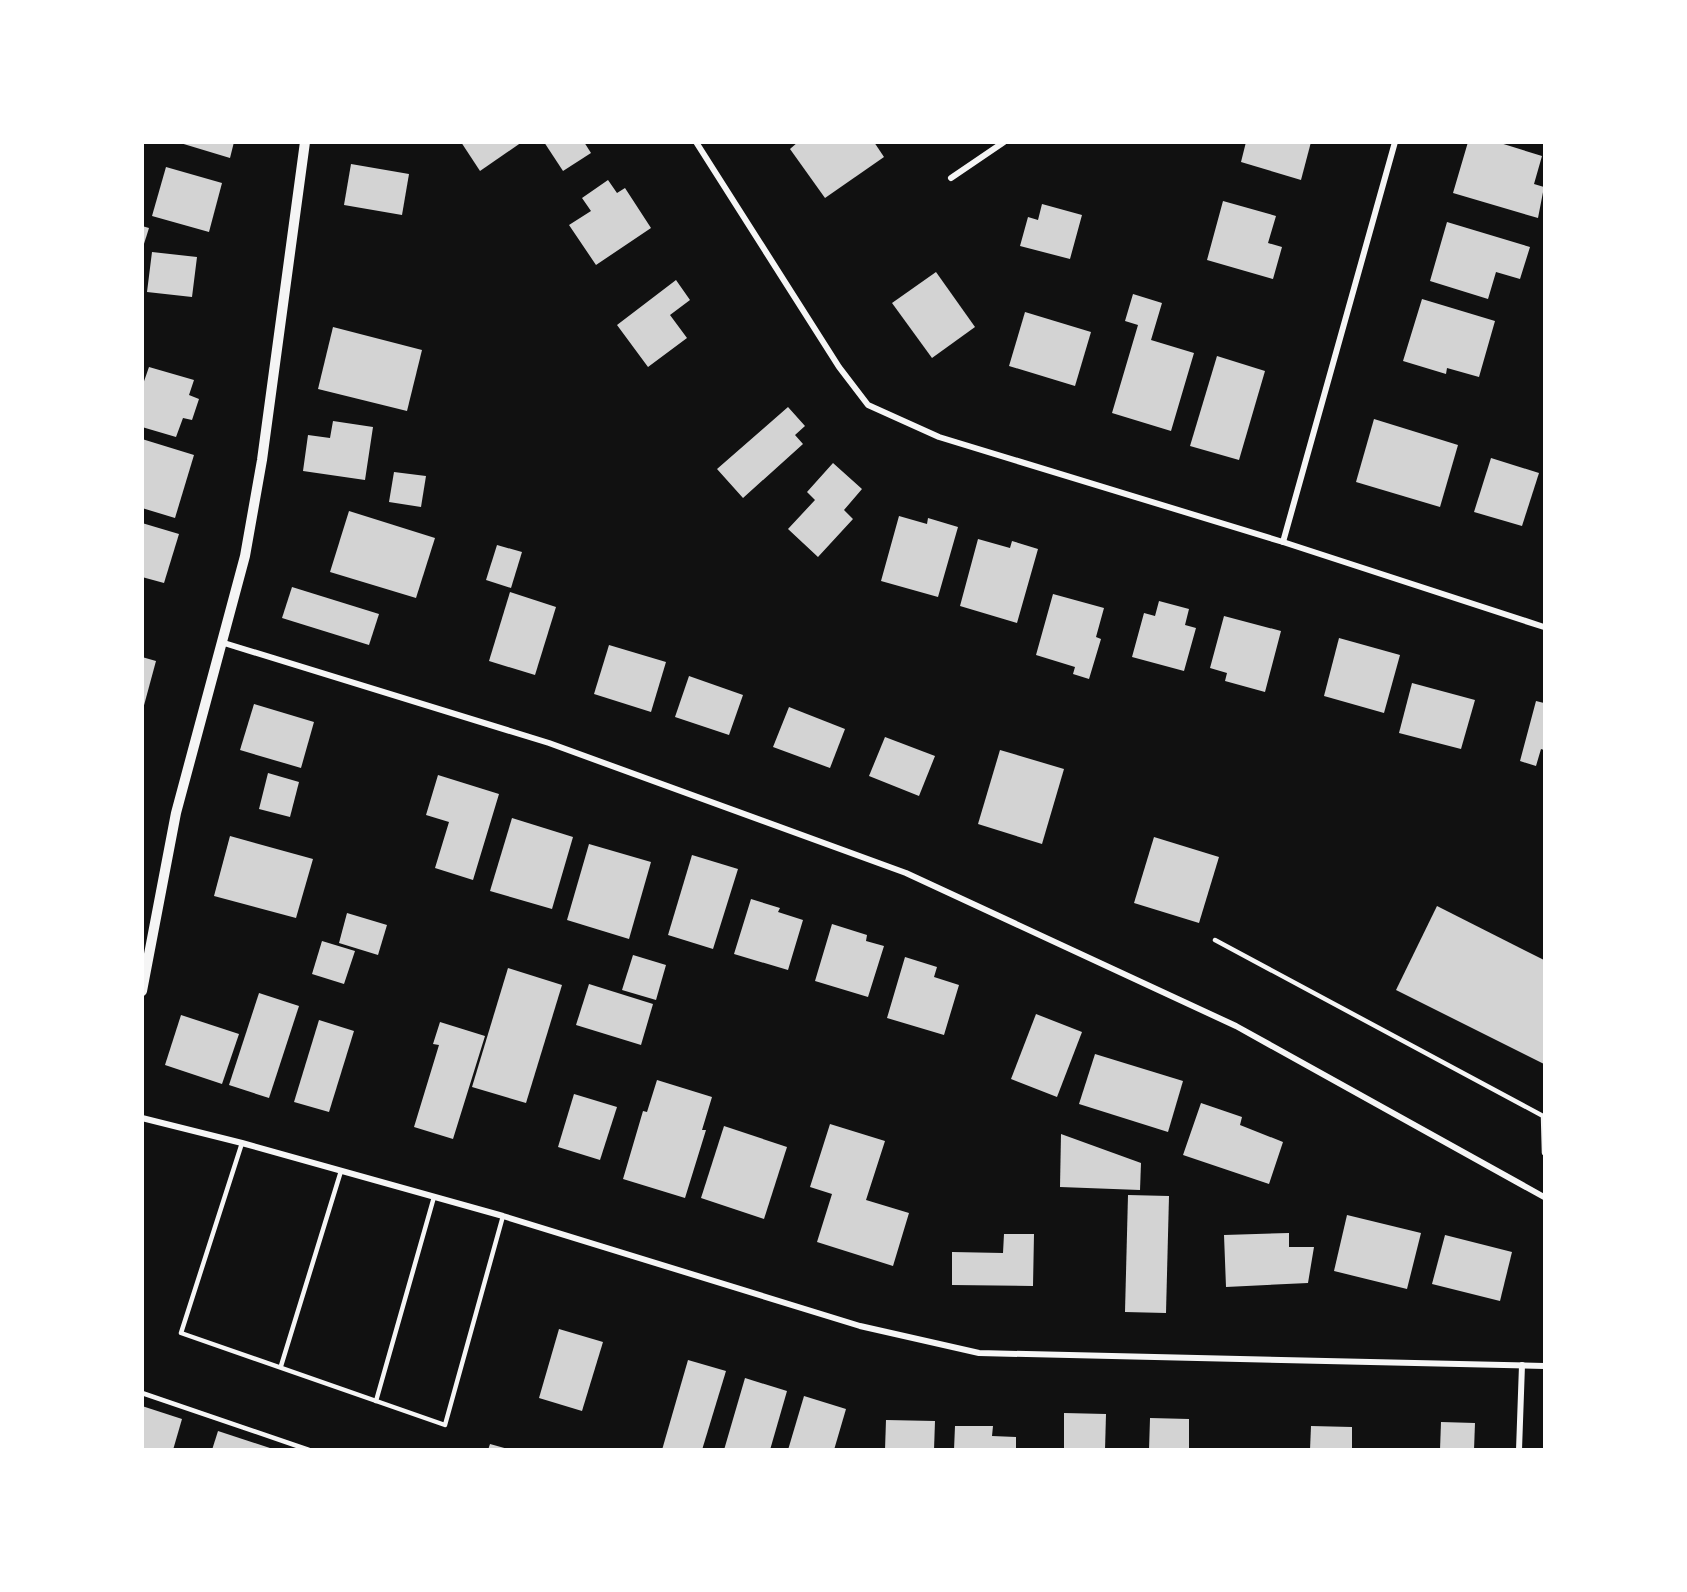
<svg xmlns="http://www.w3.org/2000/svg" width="1687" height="1592" viewBox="0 0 1687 1592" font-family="Raleway,sans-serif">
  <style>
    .building { fill: #d3d3d3 }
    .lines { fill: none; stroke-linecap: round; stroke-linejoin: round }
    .service { stroke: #f5f5f5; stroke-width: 4.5 }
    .minor { stroke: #f5f5f5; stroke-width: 6 }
    .tertiary { stroke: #f5f5f5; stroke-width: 10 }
  </style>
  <rect width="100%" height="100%" fill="#111"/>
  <!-- building -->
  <g class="building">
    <polygon points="177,142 234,142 230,158"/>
    <polygon points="461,142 522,142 480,171"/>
    <polygon points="544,142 584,142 591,153 563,171"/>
    <polygon points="798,142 874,142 884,157 825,198 790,149"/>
    <polygon points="1246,142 1311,142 1301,180 1241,162"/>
    <polygon points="1468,142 1497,142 1542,156 1534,184 1544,187 1538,218 1453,193"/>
    <polygon points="351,164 409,174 402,215 344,205"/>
    <polygon points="166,167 222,183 209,232 152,216"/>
    <polygon points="608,180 617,193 625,188 651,228 596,265 569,225 591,211 582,198"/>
    <polygon points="1223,201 1276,216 1268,243 1282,247 1273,279 1207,260"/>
    <polygon points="1042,204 1082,215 1070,259 1020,246 1028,217 1038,220"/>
    <polygon points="1447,222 1530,247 1520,279 1496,272 1488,299 1430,281"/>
    <polygon points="142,226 149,228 143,247 142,247"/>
    <polygon points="152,252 197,257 192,297 147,292"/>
    <polygon points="936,272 975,327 932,358 892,303"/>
    <polygon points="676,280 690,300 670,315 687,338 648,367 617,325"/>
    <polygon points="1133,294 1162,303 1151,340 1194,353 1171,431 1112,413 1138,325 1125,321"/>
    <polygon points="1422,299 1495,321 1479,377 1447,368 1446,374 1403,361"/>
    <polygon points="1025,312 1091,332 1075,386 1009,366"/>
    <polygon points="333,327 422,350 407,411 318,389"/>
    <polygon points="1217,356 1265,371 1239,460 1190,446"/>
    <polygon points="149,367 194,380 189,395 199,399 192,420 183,418 176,437 142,427 142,387"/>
    <polygon points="788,407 805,426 795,435 803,444 743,498 717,469"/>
    <polygon points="1374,419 1458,445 1440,507 1356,482"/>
    <polygon points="333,421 373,427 365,480 303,471 308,435 330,438"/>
    <polygon points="142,439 194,455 175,518 142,508"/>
    <polygon points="1491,458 1539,473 1522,526 1474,512"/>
    <polygon points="833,463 862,489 844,510 853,519 818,557 788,529 815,500 807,492"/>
    <polygon points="394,472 426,476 421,507 389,502"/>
    <polygon points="349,511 435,538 416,598 330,572"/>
    <polygon points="899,516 927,524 928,518 958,527 938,597 881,581"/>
    <polygon points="142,523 179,534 164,583 142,577"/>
    <polygon points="978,539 1010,548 1012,541 1038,549 1017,623 960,606"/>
    <polygon points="497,545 522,552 511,588 486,580"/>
    <polygon points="292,587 379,614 369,645 282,618"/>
    <polygon points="510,592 556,607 535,675 489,661"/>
    <polygon points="1053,594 1104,608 1096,637 1101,639 1089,679 1073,674 1075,667 1036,655"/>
    <polygon points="1159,601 1189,609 1185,625 1196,628 1184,671 1132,657 1144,613 1155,616"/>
    <polygon points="1224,616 1281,631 1265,692 1225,681 1227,673 1210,668"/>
    <polygon points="1339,638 1400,655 1384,713 1324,696"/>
    <polygon points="609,645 666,662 651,712 594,694"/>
    <polygon points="142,657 156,661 143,709 142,708"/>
    <polygon points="689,676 743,695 729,735 675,717"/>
    <polygon points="1412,683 1475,700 1461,749 1399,733"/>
    <polygon points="1536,701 1544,703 1544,750 1541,749 1536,766 1520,761"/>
    <polygon points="254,704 314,722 301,768 240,750"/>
    <polygon points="789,707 845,729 830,768 773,747"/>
    <polygon points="885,737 935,756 919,796 869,776"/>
    <polygon points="1000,750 1064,769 1042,844 978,824"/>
    <polygon points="268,773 299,782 290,817 259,809"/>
    <polygon points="438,775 499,794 473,880 435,868 449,822 426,815"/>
    <polygon points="512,818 573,837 552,909 490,891"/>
    <polygon points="230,836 313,859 296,918 214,896"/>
    <polygon points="1154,837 1219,857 1199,923 1134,903"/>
    <polygon points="589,844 651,862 629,939 567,920"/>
    <polygon points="692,855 738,869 713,949 668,935"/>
    <polygon points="751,899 780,908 778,912 803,920 788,970 734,954"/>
    <polygon points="1437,906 1544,960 1544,1064 1396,990"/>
    <polygon points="347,913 387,925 378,955 339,943"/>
    <polygon points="832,924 867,935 866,941 884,946 868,997 815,981"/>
    <polygon points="322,941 355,951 344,984 312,974"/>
    <polygon points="633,955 666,965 656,1000 622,990"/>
    <polygon points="905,957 937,967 934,977 959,985 944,1035 887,1018"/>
    <polygon points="508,968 562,985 526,1103 472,1087"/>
    <polygon points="589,984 653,1004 641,1045 576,1025"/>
    <polygon points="259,993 299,1006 269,1098 229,1085"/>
    <polygon points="1036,1014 1082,1032 1057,1097 1011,1079"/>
    <polygon points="181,1015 239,1034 222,1084 165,1065"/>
    <polygon points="319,1020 354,1031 329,1112 294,1102"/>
    <polygon points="440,1022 485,1036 453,1139 414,1127 439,1045 433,1044"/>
    <polygon points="1095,1054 1183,1081 1168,1132 1079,1104"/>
    <polygon points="657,1080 712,1097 702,1130 706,1130 685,1198 623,1179 643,1111 647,1112"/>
    <polygon points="574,1094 617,1107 600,1160 558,1147"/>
    <polygon points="1201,1103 1242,1117 1240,1125 1283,1142 1269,1184 1183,1155"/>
    <polygon points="830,1124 885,1141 866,1200 909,1213 893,1266 817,1242 832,1194 810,1187"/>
    <polygon points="724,1126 787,1147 764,1219 701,1198"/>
    <polygon points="1061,1134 1141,1163 1140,1190 1060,1187"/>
    <polygon points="1128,1195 1169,1196 1166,1313 1125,1312"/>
    <polygon points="1347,1215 1421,1233 1407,1289 1334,1271"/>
    <polygon points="1289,1233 1289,1247 1314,1247 1308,1283 1226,1287 1224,1235"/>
    <polygon points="1004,1234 1034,1234 1033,1286 952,1285 952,1252 1003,1253"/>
    <polygon points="1445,1235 1512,1252 1500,1301 1432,1284"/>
    <polygon points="559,1329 603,1342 582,1411 539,1398"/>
    <polygon points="688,1360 726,1371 702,1450 662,1450"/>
    <polygon points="745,1378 787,1391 770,1450 724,1450"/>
    <polygon points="804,1396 846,1409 834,1450 788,1450"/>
    <polygon points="142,1406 182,1419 173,1450 142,1450"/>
    <polygon points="1064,1413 1106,1414 1105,1450 1064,1450"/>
    <polygon points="1150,1418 1189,1419 1189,1450 1149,1450"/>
    <polygon points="886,1420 935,1421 934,1450 885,1450"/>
    <polygon points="1441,1422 1475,1423 1474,1450 1440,1450"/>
    <polygon points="955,1426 993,1426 992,1436 1016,1437 1016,1450 954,1450"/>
    <polygon points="1311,1426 1352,1427 1352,1450 1310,1450"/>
    <polygon points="218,1431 273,1449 273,1450 212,1450"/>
    <polygon points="490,1444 508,1449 508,1450 488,1450"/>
  </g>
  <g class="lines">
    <!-- service -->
    <g class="service">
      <polyline points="1215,940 1543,1116 1544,1153"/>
      <polyline points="242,1143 181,1333 445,1425 503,1216"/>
      <polyline points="281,1366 341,1171"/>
      <polyline points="142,1393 309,1450"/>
      <polyline points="376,1401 434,1197"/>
    </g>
    <!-- minor -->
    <g class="minor">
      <polyline points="696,142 839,367 868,405 939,437 1283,542 1544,627"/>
      <polyline points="951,178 1004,142"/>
      <polyline points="1283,542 1395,142"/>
      <polyline points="224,643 549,743 906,873 1236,1026 1544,1197"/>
      <polyline points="142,1118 242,1143 503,1216 860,1326 979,1353 1544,1366"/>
      <polyline points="1519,1450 1522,1365"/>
    </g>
    <!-- tertiary -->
    <polyline class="tertiary" points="142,991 176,813 245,556 262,460 305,142"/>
  </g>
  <!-- border -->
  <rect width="1687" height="1592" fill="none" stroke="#ffffff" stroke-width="288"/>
</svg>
